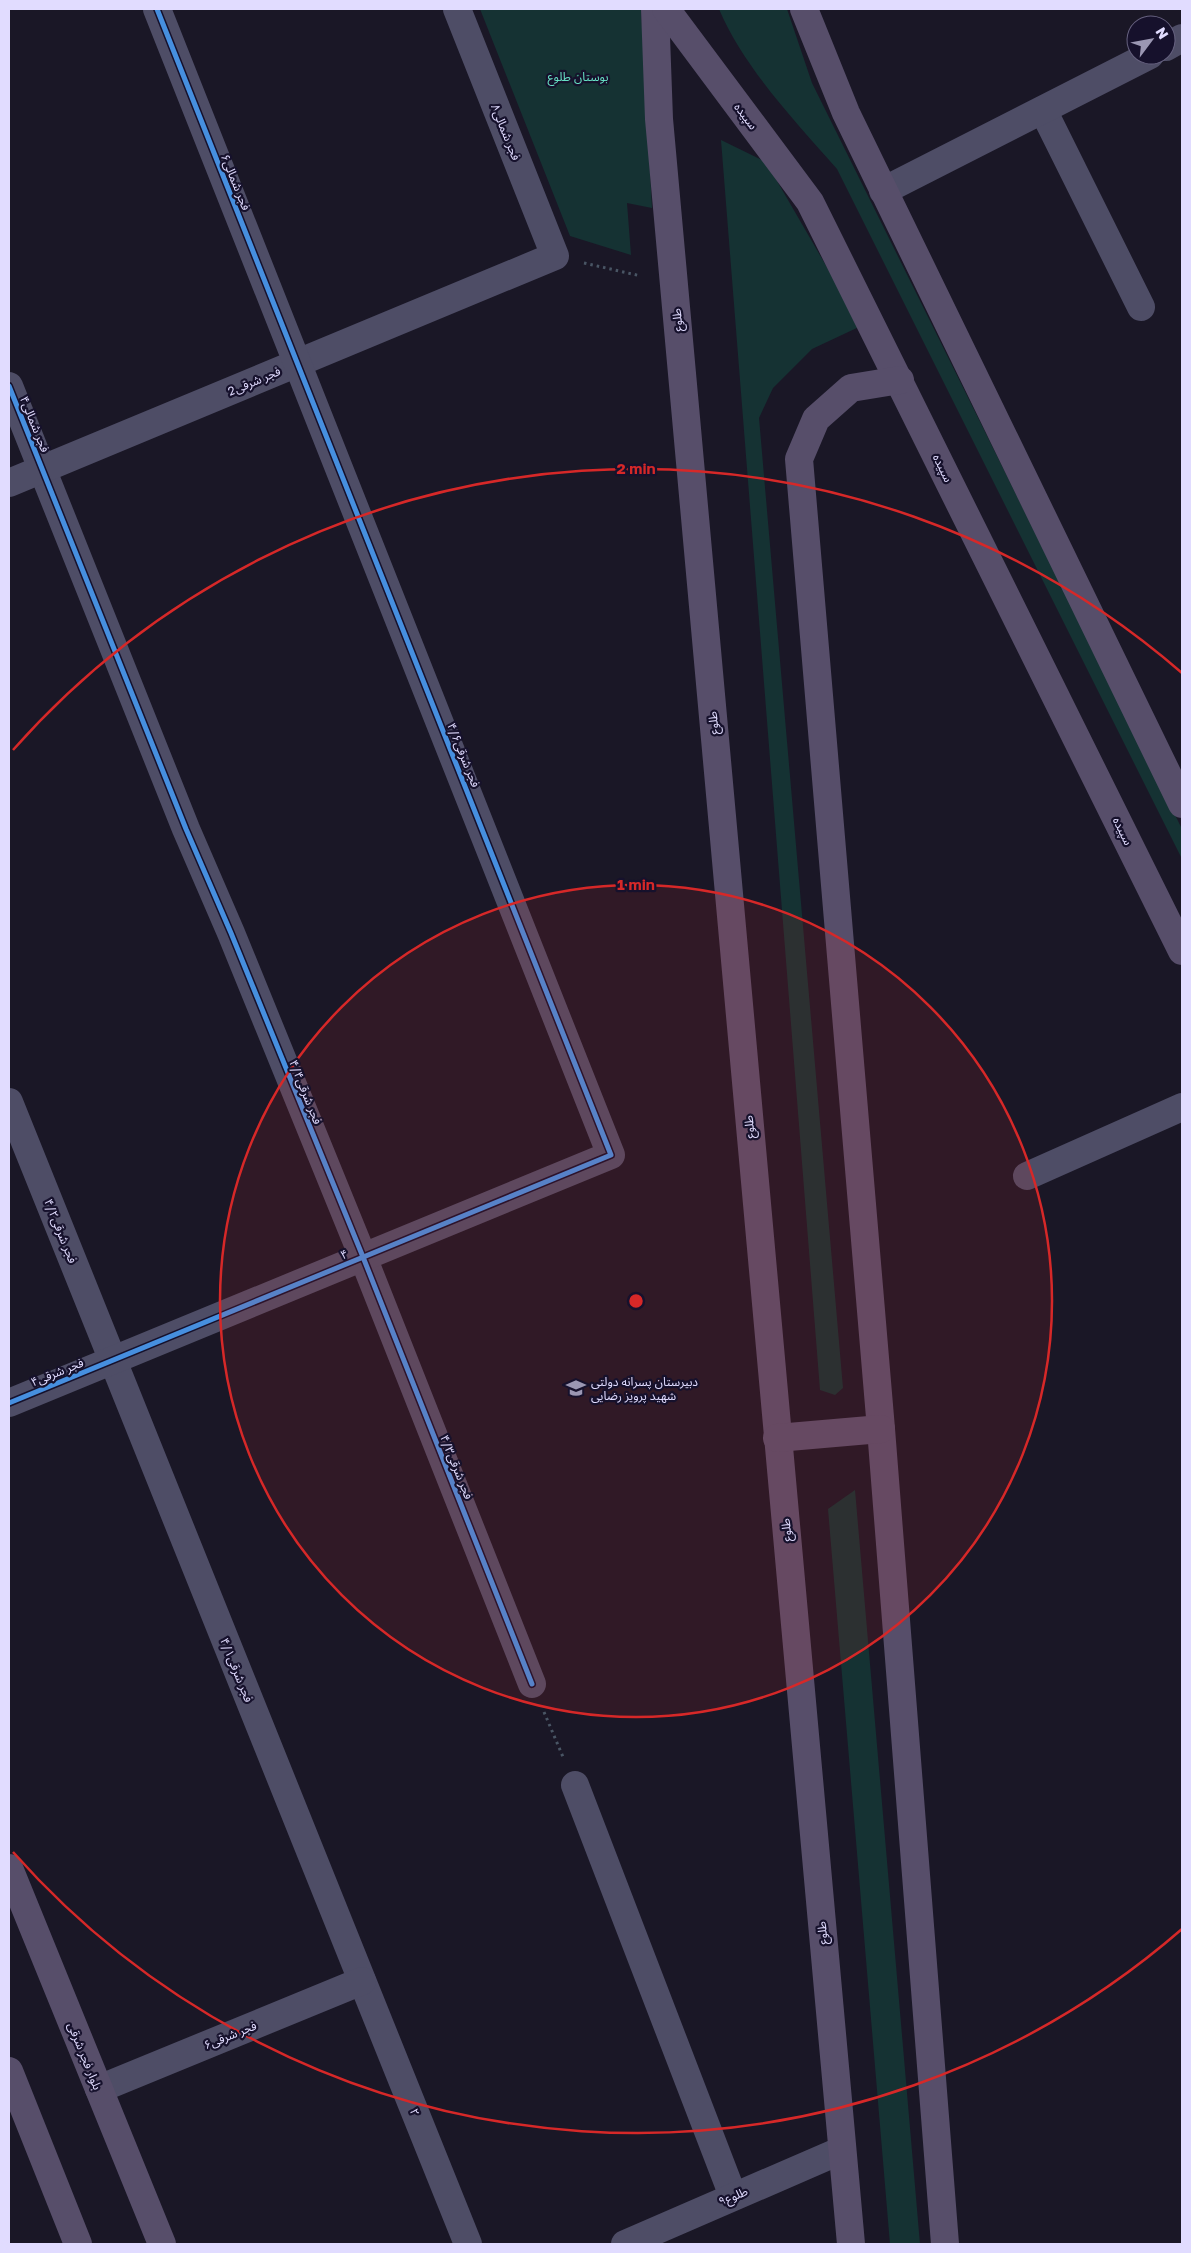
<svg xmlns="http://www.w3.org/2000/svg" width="1191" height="2253" viewBox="0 0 1191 2253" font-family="'Golos Text','Noto Sans Arabic',sans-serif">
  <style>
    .green { fill: #153233 }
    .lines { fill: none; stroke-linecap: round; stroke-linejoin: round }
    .path { stroke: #495564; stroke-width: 3; stroke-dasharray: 2.5 4; stroke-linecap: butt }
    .minor { stroke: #4e4d66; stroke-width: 28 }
    .major { stroke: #574e6a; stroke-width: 28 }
    .cycleway-casing { stroke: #16112c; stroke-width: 8 }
    .cycleway { stroke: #468fdf; stroke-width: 5 }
    .ring { fill: none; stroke: #d62828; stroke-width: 2.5 }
    .labels { text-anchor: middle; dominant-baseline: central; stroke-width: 4.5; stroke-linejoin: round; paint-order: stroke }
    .park-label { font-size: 12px; fill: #67e0c4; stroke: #16112c }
    .street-label { font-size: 12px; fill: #e1dcff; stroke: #16112c }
    .poi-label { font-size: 12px; fill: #e1dcff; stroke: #16112c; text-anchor: start }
    .centre { fill: #d62828; stroke: #16112c; stroke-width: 2.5 }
    .ring-label { font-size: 15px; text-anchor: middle; font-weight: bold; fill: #d62828; stroke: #16112c; stroke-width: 4.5; stroke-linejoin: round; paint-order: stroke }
  </style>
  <rect width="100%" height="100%" fill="#1a1726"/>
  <!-- green -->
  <g class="green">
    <polygon points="480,9 641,9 652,208 627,203 631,255 570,236"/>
    <path d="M719 9H787L812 83 1182 829V859L837 169C795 121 744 68 719 9Z"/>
    <polygon points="721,140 766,162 861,326 812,349 773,388 759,418 843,1388 835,1395 820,1390"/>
    <polygon points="855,1490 920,2244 890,2244 828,1509"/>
  </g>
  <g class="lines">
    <!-- path -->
    <g class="path">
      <polyline points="584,263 641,276"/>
      <polyline points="544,1712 563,1757"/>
    </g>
    <!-- minor -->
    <g class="minor">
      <polyline points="1166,47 1182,38"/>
      <polyline points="1043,110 1141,307"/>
      <polyline points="883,191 1150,55"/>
      <polyline points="9,386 186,829 231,933 363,1257 532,1684"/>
      <polyline points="9,483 555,256 457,9"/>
      <polyline points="9,1102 468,2244"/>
      <polyline points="1027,1176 1182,1107"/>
      <polyline points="9,1403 611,1155 157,9"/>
      <polyline points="575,1785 733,2196"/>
      <polyline points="99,2089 362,1981"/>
      <polyline points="625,2244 842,2150"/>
    </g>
    <!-- major -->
    <g class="major">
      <polyline points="655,9 659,119 851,2244"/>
      <polyline points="666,9 810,202 1182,951"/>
      <polyline points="804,9 846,113 1182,804"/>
      <polyline points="900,380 851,388 816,419 799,459 881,1429 945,2244"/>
      <polyline points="777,1438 881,1429"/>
      <polyline points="9,1868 162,2244"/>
      <polyline points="9,2071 78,2244"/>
    </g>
    <defs>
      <g id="cycleway">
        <polyline points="9,386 186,829 231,933 363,1257 532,1684"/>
        <polyline points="9,1403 611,1155 157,9"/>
      </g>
    </defs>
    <!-- cycleway casing -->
    <use href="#cycleway" class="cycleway-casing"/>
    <!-- cycleway -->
    <use href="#cycleway" class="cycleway"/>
  </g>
  <!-- distance rings -->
  <circle cx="636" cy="1301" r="416" fill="#d62828" fill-opacity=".12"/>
  <g class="ring">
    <circle cx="636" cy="1301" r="416"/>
    <path d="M1182 1929A832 832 0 0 1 13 1852M13 750A832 832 0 0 1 1182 673"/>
  </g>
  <!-- icons -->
  <defs>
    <symbol id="school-bare" viewBox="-9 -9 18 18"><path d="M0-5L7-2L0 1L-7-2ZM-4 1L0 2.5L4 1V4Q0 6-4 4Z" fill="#9b97b3" stroke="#16112c" stroke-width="2.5" paint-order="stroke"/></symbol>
  </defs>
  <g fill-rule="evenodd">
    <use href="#school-bare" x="562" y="1374" width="28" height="28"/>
  </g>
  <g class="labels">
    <!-- park labels -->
    <g class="park-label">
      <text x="578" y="76">بوستان طلوع</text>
    </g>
    <!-- street labels -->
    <g class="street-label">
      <text transform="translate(746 116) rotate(53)">سپیده</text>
      <text transform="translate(506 132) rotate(68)">فجر شمالی۸</text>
      <text transform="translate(236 182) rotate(68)">فجر شمالی۶</text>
      <text transform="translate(677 320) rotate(-95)">طلوع</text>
      <text transform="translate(254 381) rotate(-23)">2فجر شرقی</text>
      <text transform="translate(35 424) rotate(68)">فجر شمالی۴</text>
      <text transform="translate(943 468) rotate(64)">سپیده</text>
      <text transform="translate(713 723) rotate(-95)">طلوع</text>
      <text transform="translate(464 755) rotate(68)">فجر شرقی۴/۶</text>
      <text transform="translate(1123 831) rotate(64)">سپیده</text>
      <text transform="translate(306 1092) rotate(68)">فجر شرقی۴/۴</text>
      <text transform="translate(749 1127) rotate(-95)">طلوع</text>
      <text transform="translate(61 1231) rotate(68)">فجر شرقی۴/۲</text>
      <text transform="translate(344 1254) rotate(-22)">۴</text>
      <text transform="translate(57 1372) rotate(-22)">فجر شرقی۴</text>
      <text transform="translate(457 1467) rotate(68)">فجر شرقی۴/۳</text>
      <text transform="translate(786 1530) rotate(-95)">طلوع</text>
      <text transform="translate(237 1670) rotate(68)">فجر شرقی۴/۱</text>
      <text transform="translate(822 1933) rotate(-95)">طلوع</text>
      <text transform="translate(230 2035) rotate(-22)">فجر شرقی۶</text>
      <text transform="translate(85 2056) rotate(68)">بلوار فجر شرقی</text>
      <text transform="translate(415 2112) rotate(68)">۲</text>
      <text transform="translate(733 2196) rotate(-23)">طلوع۹</text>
    </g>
    <!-- poi labels -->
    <g class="poi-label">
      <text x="591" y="1381">دبیرستان پسرانه دولتی<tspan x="591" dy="14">شهید پرویز رضایی</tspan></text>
    </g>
  </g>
  <circle cx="636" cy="1301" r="8" class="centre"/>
  <g class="ring-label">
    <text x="636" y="474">2 min</text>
    <text x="636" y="890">1 min</text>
  </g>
  <!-- border -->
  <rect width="1191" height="2253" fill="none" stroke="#e1dcff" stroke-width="20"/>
  <!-- north arrow -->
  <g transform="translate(1151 40) rotate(58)"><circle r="24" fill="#16112c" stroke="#676280"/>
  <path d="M0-4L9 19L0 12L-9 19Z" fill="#9b97b3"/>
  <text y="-8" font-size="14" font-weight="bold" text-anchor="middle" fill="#e1dcff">N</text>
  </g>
</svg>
